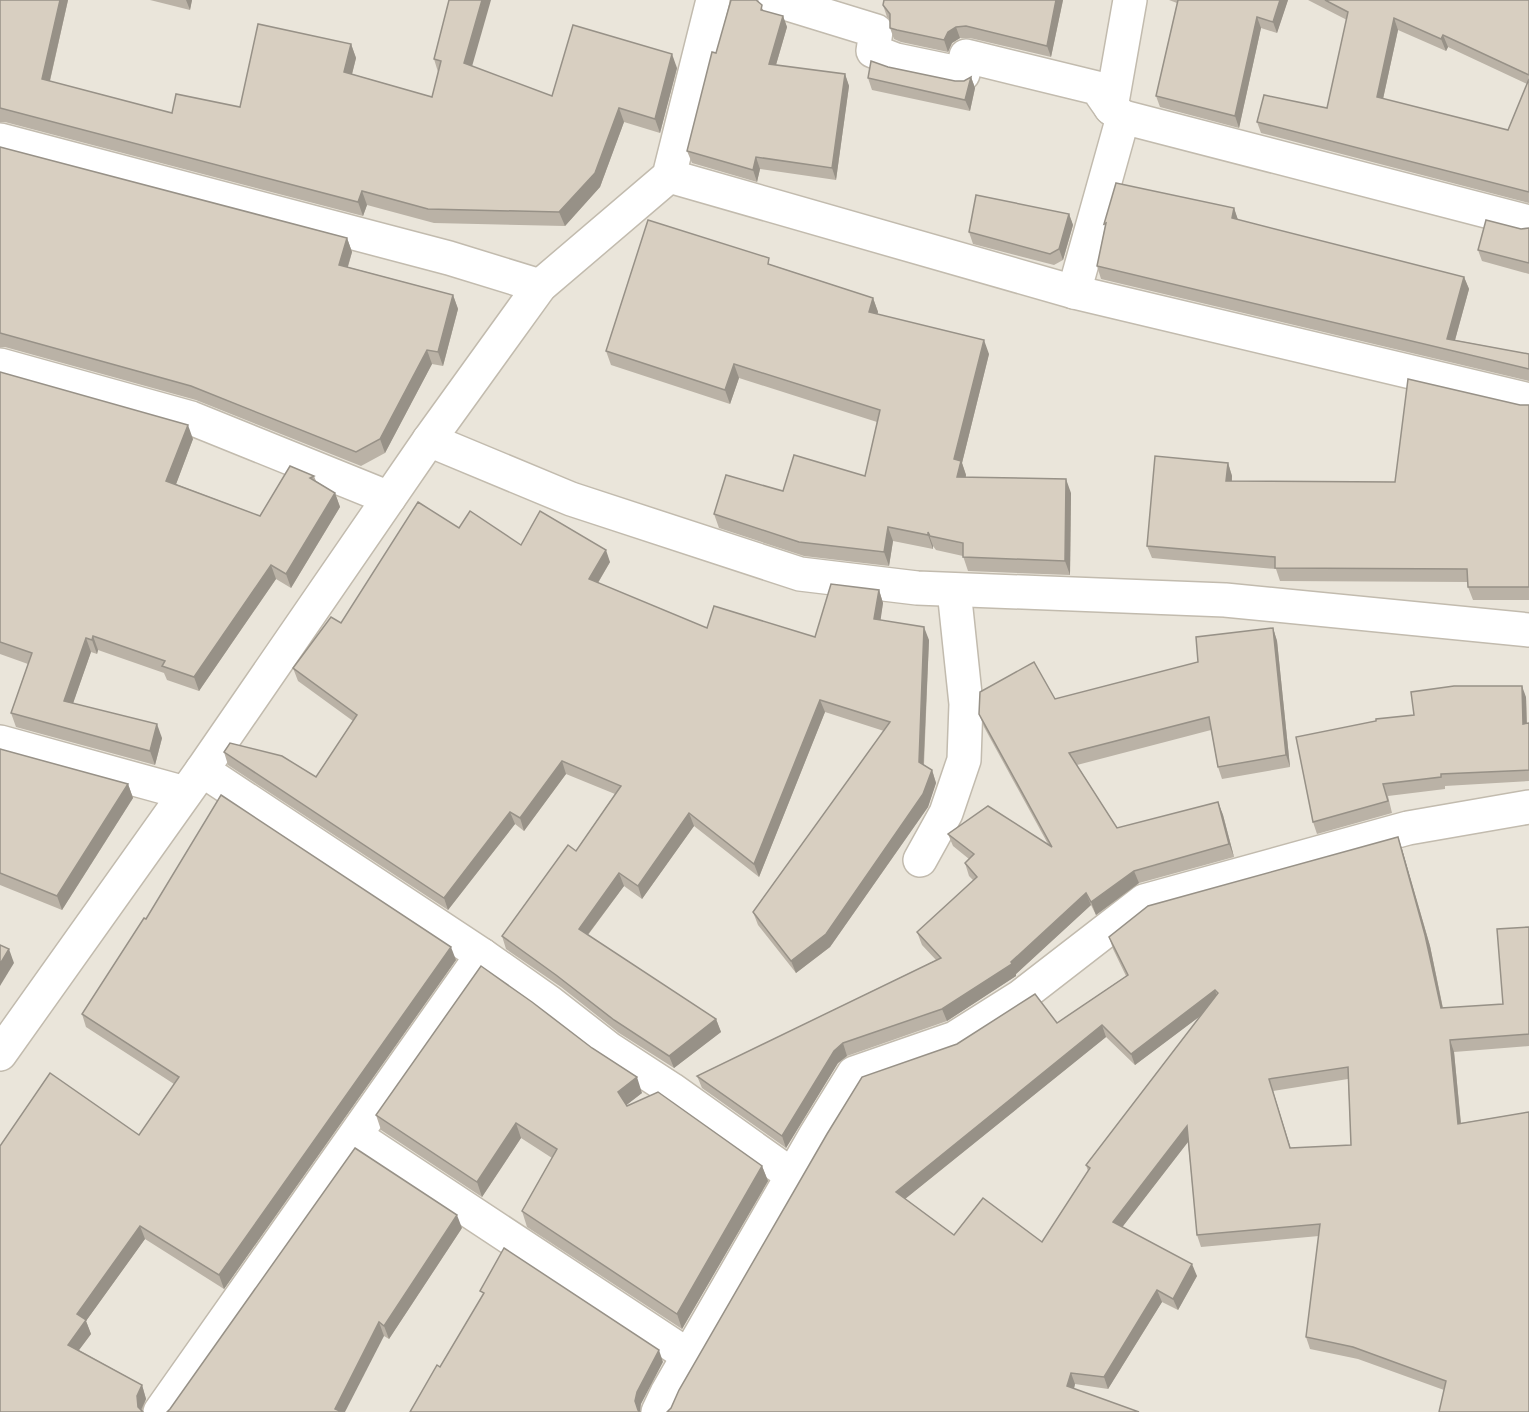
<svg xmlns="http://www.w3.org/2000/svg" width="1529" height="1412" viewBox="0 0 1529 1412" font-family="'Fira Sans Condensed',sans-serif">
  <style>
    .residential { fill: #eae5da }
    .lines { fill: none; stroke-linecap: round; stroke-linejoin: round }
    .street-casing { stroke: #c2bbae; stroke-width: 36 }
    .street { stroke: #fff; stroke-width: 33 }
    .wall { fill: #bab2a6; fill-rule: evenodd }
    .shaded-wall { fill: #979187 }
    .building { fill: #d8cfc1; stroke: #979187; stroke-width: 1.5; fill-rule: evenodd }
  </style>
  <rect width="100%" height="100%" fill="#f6f3ec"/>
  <!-- residential -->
  <rect class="residential" x="0" y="0" width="1529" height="1412"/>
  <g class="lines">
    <defs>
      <g id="street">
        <polyline points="775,0 876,31 873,51 896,60 963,74 966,56 1097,88 1111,108"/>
        <polyline points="1123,117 1529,222"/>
        <polyline points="0,140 449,258 540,286"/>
        <polyline points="669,176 1074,292 1529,400"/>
        <polyline points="1074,292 1123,117 1111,108 1130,0"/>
        <polyline points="0,365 191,418 389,498"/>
        <polyline points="429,440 571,499 800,574 917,588 1225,600 1529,630"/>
        <polyline points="0,742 185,793"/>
        <polyline points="202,770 482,955 549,1002 608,1048 671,1089 793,1176"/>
        <polyline points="920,860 946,813 964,760 966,704 954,590"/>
        <polyline points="0,1054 202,770 429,440 540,286 669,176 713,0"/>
        <polyline points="356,1136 689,1356"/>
        <polyline points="160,1412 482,955"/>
        <polyline points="658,1412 667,1393 815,1136 854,1073 955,1038 1020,997 1144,901 1408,828 1529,807"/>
      </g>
    </defs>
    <!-- street casing -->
    <use href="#street" class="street-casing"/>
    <!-- street -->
    <use href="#street" class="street"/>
  </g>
  <!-- wall -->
  <g class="wall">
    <polygon points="0,0 68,0 50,81 172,113 240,107 351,44 356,58 352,74 432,97 438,72 434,59 472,67 552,96 677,68 660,133 624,122 600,187 565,226 434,223 367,205 363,216 5,122 0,122"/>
    <polygon points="150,0 192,0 190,10"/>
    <polygon points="884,0 1063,0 1051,57 970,38 960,38 952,43 948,52 901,42 894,39 890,28 890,20 887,17 883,5"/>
    <polygon points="1169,0 1288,0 1277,33 1261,28 1239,128 1160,107 1156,96 1177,3"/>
    <path d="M1308 0H1529V203L1261 133 1257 122 1327 108 1347 20ZM1398 30 1446 51 1448 47 1527 84 1508 130 1383 99Z"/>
    <polygon points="757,1 764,11 783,16 787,27 776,65 845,74 849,86 836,180 760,169 757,182 692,163 687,151 716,53"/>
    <polygon points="888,67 955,81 964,81 971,77 975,88 970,111 872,90 868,78"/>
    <polygon points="0,147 347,238 352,252 348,267 453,295 458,309 443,366 432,364 385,453 361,466 196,400 5,347 0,347"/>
    <polygon points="1234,208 1238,220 1464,277 1469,289 1455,340 1529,354 1529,381 1101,279 1097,266 1105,226 1104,224"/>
    <polygon points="1069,214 1073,225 1063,260 1054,265 973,244 969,232"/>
    <polygon points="1529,228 1529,274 1482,261 1478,250 1521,229"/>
    <polygon points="772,265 873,298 878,312 877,314 989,354 962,463 966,475 966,478 1071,493 1070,575 968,571 963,556 936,550 933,546 933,549 893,541 889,566 804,556 719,528 714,514 783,491 865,476 877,422 739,378 730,404 611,365 606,351"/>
    <polygon points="0,372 193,439 176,484 260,516 290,466 314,476 316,481 335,493 340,507 291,588 276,579 199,691 167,680 164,673 98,650 97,654 91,652 73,703 162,738 155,765 16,727 11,713 28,664 0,654"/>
    <polygon points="1520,405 1529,405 1529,600 1473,600 1468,587 1468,582 1280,581 1276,569 1152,558 1147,546 1228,463 1232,476 1232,481 1395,482"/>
    <polygon points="459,528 521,545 610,562 598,583 707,628 815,637 879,590 883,603 880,620 929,640 924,765 932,770 936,783 928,807 830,947 796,973 758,925 753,912 884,731 825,712 759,877 694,826 642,899 624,886 588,935 716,1019 721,1032 674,1068 619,1033 561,987 506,949 502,936 576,851 615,794 566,774 524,831 515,824 448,910 228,765 224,752 316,777 353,721 298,681 293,668 341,623"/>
    <polygon points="1273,628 1277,641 1290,767 1222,779 1218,767 1211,730 1077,765 1117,828 1218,802 1223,815 1234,857 1139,883 1096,915 1091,905 1016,974 1016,976 947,1021 847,1056 838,1063 786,1148 702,1088 697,1076 936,960 922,945 917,932 974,881 969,876 965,863 969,859 953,846 948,834 1048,844 984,727 979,714 1055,699 1198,662"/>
    <polygon points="1526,697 1527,723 1529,723 1529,781 1445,786 1445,789 1388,796 1392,813 1317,834 1313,822 1414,715"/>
    <polygon points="0,749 128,784 133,798 62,910 0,885"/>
    <path d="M1398 837 1402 849 1430 946 1443 1008 1503 1004 1529 927V1046L1454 1052 1461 1123 1529 1112 1444 1390 1358 1359 1310 1349 1306 1337 1319 1236 1201 1247 1197 1235 1188 1142 1122 1227 1197 1276 1178 1310 1162 1302 1108 1389 1075 1384 1074 1388 667 1412 1057 1023 1126 976 1113 949 1109 937ZM1201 1015 1086 1165 1088 1171 1042 1242 954 1235 905 1199 1106 1037 1135 1065ZM1348 1079 1351 1145 1290 1148 1273 1091Z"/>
    <polygon points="146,919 456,960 224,1289 145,1239 86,1321 91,1334 79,1350 142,1385 146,1399 142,1411 0,1412 139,1135 174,1084 86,1027 82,1014"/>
    <polygon points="642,1093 626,1105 627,1106 762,1166 768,1181 682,1329 527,1227 522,1211 552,1158 521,1138 482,1197 381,1130 376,1115"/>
    <polygon points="462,1228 389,1339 384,1336 167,1412"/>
  </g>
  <!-- shaded-wall -->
  <g class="shaded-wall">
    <polygon points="60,0 68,0 47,93 42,79"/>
    <polygon points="186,0 192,0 190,10"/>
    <polygon points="482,0 491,0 469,77 464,63"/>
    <polygon points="1056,0 1063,0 1051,57 1047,46"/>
    <polygon points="1280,0 1288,0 1277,33 1273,22"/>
    <polygon points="783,16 787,27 773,75 769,64"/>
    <polygon points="1257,17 1261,28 1239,128 1235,116"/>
    <polygon points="1394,18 1398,30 1381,108 1377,97"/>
    <polygon points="956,27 960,38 952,43 948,52 944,40 948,32"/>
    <polygon points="1443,35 1448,47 1446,51 1441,39"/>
    <polygon points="351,44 356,58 349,86 344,72"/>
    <polygon points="672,54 677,68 660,133 655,119"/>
    <polygon points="845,74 849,86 836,180 832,168"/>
    <polygon points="971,77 975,88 970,111 965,100"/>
    <polygon points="619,108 624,122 600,187 565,226 559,212"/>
    <polygon points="756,157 760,169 757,182 753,170"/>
    <polygon points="362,191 367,205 363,216 358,202"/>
    <polygon points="1234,208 1238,220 1232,218"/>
    <polygon points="1069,214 1073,225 1063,260 1059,249"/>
    <polygon points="347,238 352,252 344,279 339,265"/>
    <polygon points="1464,277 1469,289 1452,351 1447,339"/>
    <polygon points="453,295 458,309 443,366 438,352"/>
    <polygon points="873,298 878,312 874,326 869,312"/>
    <polygon points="984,340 989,354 962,463 966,475 962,491 957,477 954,459"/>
    <polygon points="427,350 432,364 385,453 380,439"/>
    <polygon points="734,364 739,378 730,404 725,390"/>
    <polygon points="188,425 193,439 172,495 166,481"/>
    <polygon points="1228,463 1232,476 1231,494 1226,481"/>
    <polygon points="1066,479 1071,493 1070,575 1065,561"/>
    <polygon points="335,493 340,507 291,588 286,574"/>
    <polygon points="888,527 893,541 889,566 884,552"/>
    <polygon points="928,532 933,546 933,549 928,535"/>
    <polygon points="606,550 610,562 593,591 589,579"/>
    <polygon points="271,565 276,579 199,691 194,677"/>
    <polygon points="879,590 883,603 879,631 874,619"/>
    <polygon points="924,627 929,640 923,775 919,762"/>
    <polygon points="1273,628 1277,641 1290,767 1286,755"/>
    <polygon points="93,636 98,650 97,654 92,640"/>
    <polygon points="86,638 91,652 69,715 64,701"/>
    <polygon points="1522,686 1526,697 1527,736 1523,724"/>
    <polygon points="820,700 825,712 759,877 754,864"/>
    <polygon points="157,724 162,738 155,765 150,751"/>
    <polygon points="562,761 566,774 524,831 520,818"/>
    <polygon points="932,770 936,783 928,807 830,947 796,973 791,961"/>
    <polygon points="128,784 133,798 62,910 57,896"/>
    <polygon points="1218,802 1223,815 1234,857 1229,844"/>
    <polygon points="510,812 515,824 448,910 444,898"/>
    <polygon points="689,813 694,826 642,899 638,886"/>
    <polygon points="1398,837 1402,849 1430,946 1445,1019 1441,1008"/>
    <polygon points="1134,871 1139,883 1096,915 1091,902"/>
    <polygon points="619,873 624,886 583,941 579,929"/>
    <polygon points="1086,893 1091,905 1016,974 1016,976 947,1021 942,1009 1011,962"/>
    <polygon points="451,947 456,960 224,1289 219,1275"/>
    <polygon points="9,949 14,963 0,986 0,964"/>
    <polygon points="1215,990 1219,1002 1135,1065 1131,1054"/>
    <polygon points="716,1019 721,1032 674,1068 669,1056"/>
    <polygon points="1102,1025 1106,1037 900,1203 896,1192"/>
    <polygon points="1450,1040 1454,1052 1462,1136 1458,1124"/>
    <polygon points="843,1043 847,1056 838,1063 786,1148 782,1136 834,1051"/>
    <polygon points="637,1077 642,1093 624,1107 618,1092"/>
    <polygon points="1269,1079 1273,1091 1294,1159 1290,1148"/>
    <polygon points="516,1123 521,1138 482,1197 477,1182"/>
    <polygon points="1187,1126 1191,1138 1117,1234 1113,1222"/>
    <polygon points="762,1166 768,1181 682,1329 677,1314"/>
    <polygon points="457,1215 462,1228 389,1339 384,1326"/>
    <polygon points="140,1226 145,1239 86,1321 91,1334 73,1358 68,1345 77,1314"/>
    <polygon points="1192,1264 1197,1276 1178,1310 1173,1299"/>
    <polygon points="1157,1290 1162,1302 1108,1389 1104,1377"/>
    <polygon points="379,1322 384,1336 345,1412 336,1412 335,1409"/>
    <polygon points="659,1350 663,1362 641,1404 640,1412 639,1412 635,1401 637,1392"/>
    <polygon points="1071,1373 1075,1384 1072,1397 1067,1386"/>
    <polygon points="142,1385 146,1399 141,1410 142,1412 138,1407 137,1396"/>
  </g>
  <!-- building -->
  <g class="building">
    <polygon points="0,0 60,0 42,79 172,113 176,94 240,107 258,24 351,44 344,72 432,97 441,61 434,59 449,0 482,0 464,63 552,96 573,25 672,54 655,119 619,108 595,173 559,212 428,209 362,191 358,202 0,108"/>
    <polygon points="731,0 756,0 762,5 761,10 783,16 769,64 845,74 832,168 756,157 753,170 687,151 712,52 716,53"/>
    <polygon points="884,0 1056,0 1047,46 966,26 956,27 948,32 944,40 897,30 890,28 890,14 883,5"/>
    <polygon points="1178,0 1280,0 1273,22 1257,17 1235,116 1156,96"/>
    <polygon points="1325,0 1529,0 1529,75 1443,35 1441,39 1394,18 1377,97 1508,130 1529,79 1529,192 1257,122 1264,95 1327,108 1348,12"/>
    <polygon points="871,61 888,67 955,81 964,81 971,77 965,100 868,78"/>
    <polygon points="0,147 347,238 339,265 453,295 438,352 427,350 380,439 356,452 191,386 0,333"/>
    <polygon points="1116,183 1234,208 1232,218 1464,277 1447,339 1529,354 1529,369 1097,266 1106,223 1104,224"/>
    <polygon points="976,195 1069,214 1059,249 1050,254 969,232"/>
    <polygon points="648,220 769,258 768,264 873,298 869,312 984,340 954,459 961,461 957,477 1066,479 1065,561 963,557 963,543 930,536 928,532 928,535 888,527 884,552 799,542 714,514 726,475 783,491 794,455 865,476 880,410 734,364 725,390 606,351"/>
    <polygon points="1486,220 1521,229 1529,228 1529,263 1478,250"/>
    <polygon points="0,372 188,425 166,481 260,516 290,466 314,476 310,478 335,493 286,574 271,565 194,677 162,666 165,661 93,636 92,640 86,638 64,701 157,724 150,751 11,713 32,653 0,642"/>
    <polygon points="1408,379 1520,405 1529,405 1529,587 1468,587 1467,569 1275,568 1275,557 1147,546 1155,456 1228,463 1226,481 1395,482"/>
    <polygon points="418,502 459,528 470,511 521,545 540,511 606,550 589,579 707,628 714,606 815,637 831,584 879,590 874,619 924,627 919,762 932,770 923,794 826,934 791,961 753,912 890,722 820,700 754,864 689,813 638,886 619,873 579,929 716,1019 669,1056 614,1020 556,975 502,936 568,845 576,851 621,786 562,761 520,818 510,812 444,898 224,752 230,743 282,756 316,777 357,715 293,668 331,617 341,623"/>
    <polygon points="1273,628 1286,755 1218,767 1209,717 1069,753 1117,828 1218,802 1229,844 1134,871 1091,902 1086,893 1011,962 1012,964 942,1009 843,1043 834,1051 782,1136 697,1076 941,958 917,932 977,877 965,863 974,854 948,834 988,806 1052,847 979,714 980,692 1034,662 1055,699 1198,662 1196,637"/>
    <polygon points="1454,686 1522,686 1523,724 1529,723 1529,770 1441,774 1441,777 1383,784 1388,801 1313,822 1296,737 1376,721 1376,719 1414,715 1411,692"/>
    <polygon points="0,749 128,784 57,896 0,873"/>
    <polygon points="221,795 451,947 219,1275 140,1226 77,1314 86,1320 68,1345 142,1385 137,1396 138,1407 143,1412 0,1412 0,1146 50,1073 139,1135 179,1077 82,1014 144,918 146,919"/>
    <path d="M1398 837 1425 935 1441 1008 1503 1004 1497 929 1529 927V1034L1450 1040 1458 1124 1529 1112V1412H1439L1446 1381 1353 1347 1306 1337 1320 1224 1197 1235 1187 1126 1113 1222 1192 1264 1173 1299 1157 1290 1104 1377 1071 1373 1067 1386 1139 1412H667L671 1408 679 1390 827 1134 862 1077 957 1044 1035 994 1057 1023 1128 975 1109 937 1148 906ZM1215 990 1218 993 1086 1165 1090 1168 1042 1242 983 1198 954 1235 896 1192 1102 1025 1131 1054ZM1348 1067 1351 1145 1290 1148 1269 1079Z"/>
    <polygon points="0,945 9,949 0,964"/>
    <polygon points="481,966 532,1002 592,1048 637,1077 618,1092 627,1106 658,1092 762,1166 677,1314 522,1211 557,1149 516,1123 477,1182 376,1115"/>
    <polygon points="355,1148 457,1215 384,1326 379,1322 335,1409 342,1412 167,1412 170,1409"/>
    <polygon points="504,1248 659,1350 637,1392 635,1401 638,1410 640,1412 410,1412 437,1365 440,1367 484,1293 480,1291"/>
  </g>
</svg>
